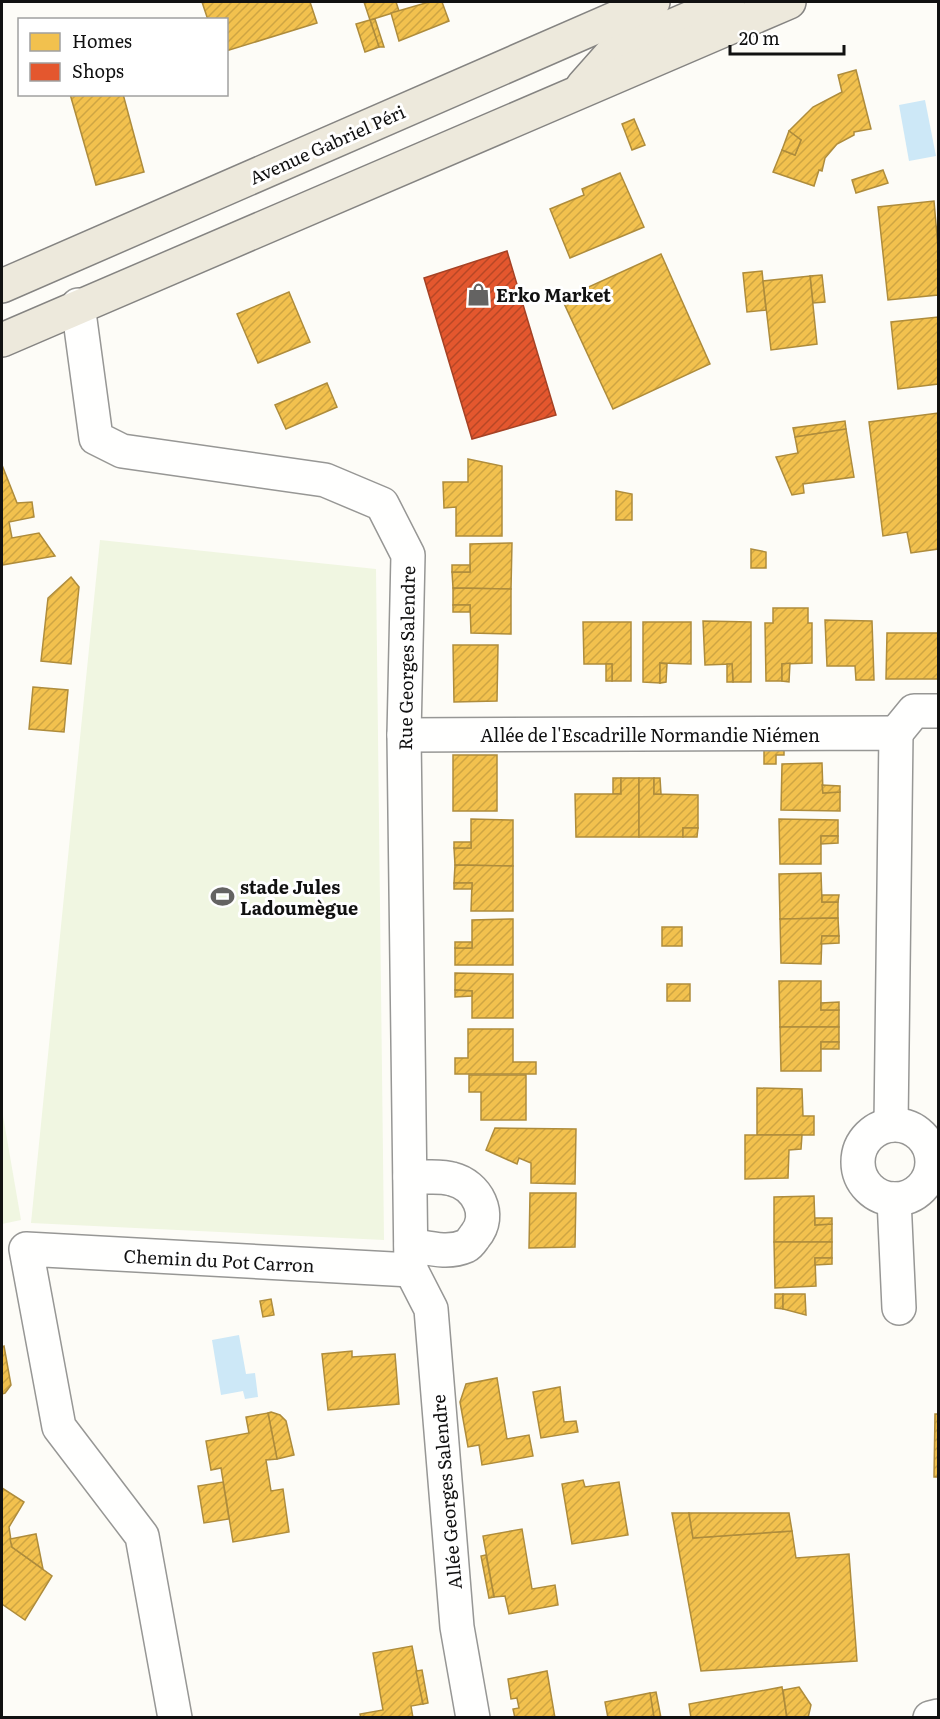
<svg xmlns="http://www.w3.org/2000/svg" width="940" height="1719" viewBox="0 0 940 1719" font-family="Literata,serif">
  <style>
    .pitch { fill: #f0f6e1 }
    .water { fill: #cde8f7 }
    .homes { fill: url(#homes-hatch); stroke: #ae8c3c; stroke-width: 1.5 }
    .shops { fill: url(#shops-hatch); stroke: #a54225; stroke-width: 1.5 }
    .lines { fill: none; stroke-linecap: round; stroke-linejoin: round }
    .street-casing { stroke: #979795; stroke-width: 36 }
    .primary-casing { stroke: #858482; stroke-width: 36 }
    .street { stroke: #fffffe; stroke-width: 33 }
    .primary { stroke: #ede9dc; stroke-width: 33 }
    .labels { text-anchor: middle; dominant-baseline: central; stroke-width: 6; stroke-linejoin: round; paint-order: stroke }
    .street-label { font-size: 18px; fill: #111; stroke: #fff }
    .poi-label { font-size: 18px; font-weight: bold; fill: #111; stroke: #fff; text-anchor: start }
  </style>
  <defs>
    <pattern id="homes-hatch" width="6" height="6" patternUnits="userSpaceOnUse" patternTransform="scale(1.5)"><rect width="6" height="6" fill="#f2c14e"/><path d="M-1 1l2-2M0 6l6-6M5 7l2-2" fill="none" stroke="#cea543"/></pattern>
    <pattern id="shops-hatch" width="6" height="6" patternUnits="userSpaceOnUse" patternTransform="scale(1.5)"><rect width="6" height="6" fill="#e4572e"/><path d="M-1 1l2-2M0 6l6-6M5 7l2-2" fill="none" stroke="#b74726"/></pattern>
  </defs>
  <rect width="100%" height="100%" fill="#fdfcf7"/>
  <!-- pitch -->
  <g class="pitch">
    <polygon points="100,540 376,569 384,1240 31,1223"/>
    <polygon points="2,1110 21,1220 2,1224"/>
  </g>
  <!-- water -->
  <g class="water">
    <polygon points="925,100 936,156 909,161 899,105"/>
    <polygon points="239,1335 246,1374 255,1373 258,1397 245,1399 243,1391 221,1395 212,1340"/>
  </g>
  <!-- homes -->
  <g class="homes">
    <polygon points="202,2 310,2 317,23 226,51 226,20 208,20"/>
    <polygon points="364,2 396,2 399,11 370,20"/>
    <polygon points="429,2 442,2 449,21 399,41 391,13"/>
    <polygon points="375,19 384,47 379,47 370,20"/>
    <polygon points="370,20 379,47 365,52 356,24"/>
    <polygon points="856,70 871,129 854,132 854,135 837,144 825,158 822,171 819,170 814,186 773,172 782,150 795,155 801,140 789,131 813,107 842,92 838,75"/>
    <polygon points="70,94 123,94 144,172 96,185"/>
    <polygon points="634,119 645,145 632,150 622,124"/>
    <polygon points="789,131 801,140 795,155 782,150"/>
    <polygon points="883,170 888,183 856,193 852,180"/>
    <polygon points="620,173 644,227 570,258 550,209 584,195 582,189"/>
    <polygon points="934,201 938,247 938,295 888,300 878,207"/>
    <polygon points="661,254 710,364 613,409 562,299"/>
    <polygon points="762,271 766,310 747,312 743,273"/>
    <polygon points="822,275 825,302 813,303 810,276"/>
    <polygon points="810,276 817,344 771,350 763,281"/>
    <polygon points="289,292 310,342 258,363 237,314"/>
    <polygon points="938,317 938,384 898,389 891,322"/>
    <polygon points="327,383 337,407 286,429 275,405"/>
    <polygon points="938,413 938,549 911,553 907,532 883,536 869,422"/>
    <polygon points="845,421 846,429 795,437 793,428"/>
    <polygon points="846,429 854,477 803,484 804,493 792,495 776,457 798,453 795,437"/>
    <polygon points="468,459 502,466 502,536 456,536 456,507 444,508 443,482 468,482"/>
    <polygon points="2,465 17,503 32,502 34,517 9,522 12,538 39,533 55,556 2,565"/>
    <polygon points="616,491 632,494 632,520 616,520"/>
    <polygon points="512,543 511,589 453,588 452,572 470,572 470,544"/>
    <polygon points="751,549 766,552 766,568 751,568"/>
    <rect x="452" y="565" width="18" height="7"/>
    <polygon points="71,577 79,587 71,664 41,661 48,598"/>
    <polygon points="453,588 511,589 511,634 471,633 470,605 453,605"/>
    <rect x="453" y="605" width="17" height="7"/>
    <polygon points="773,608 808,608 808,623 812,623 812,663 782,664 782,681 766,681 765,623 773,623"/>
    <polygon points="825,620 872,621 874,680 856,680 855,666 827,666"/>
    <polygon points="703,621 751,622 751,682 733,682 732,664 705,665"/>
    <polygon points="583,622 631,622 631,681 612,681 612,664 584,664"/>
    <polygon points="643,622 691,622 691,664 660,663 660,683 643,682"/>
    <polygon points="887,633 938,633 938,679 886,679"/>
    <polygon points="453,645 498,645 497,701 454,702"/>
    <polygon points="660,663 667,664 666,682 660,683"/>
    <polygon points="790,663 789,682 782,681 782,664"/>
    <rect x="606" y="664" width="6" height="17"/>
    <polygon points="727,664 732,664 733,682 727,682"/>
    <polygon points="33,687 68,690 64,732 29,729"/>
    <polygon points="764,748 784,748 784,755 776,755 776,764 764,764"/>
    <rect x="453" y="755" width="44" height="56"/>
    <polygon points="822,763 823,793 840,792 840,811 781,810 782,764"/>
    <rect x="613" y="778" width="8" height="16"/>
    <polygon points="621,778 639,778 639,837 576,837 575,794 621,794"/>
    <polygon points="639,778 654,778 654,794 698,795 698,828 683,828 683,837 639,837"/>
    <polygon points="654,778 660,778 661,794 654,794"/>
    <polygon points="822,785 840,786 840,792 823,793"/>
    <polygon points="471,819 513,820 513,866 455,865 454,848 471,848"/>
    <polygon points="779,819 838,820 838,836 821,836 821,864 780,864"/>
    <polygon points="683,828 698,828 697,837 683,837"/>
    <polygon points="821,836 838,836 838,843 821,844"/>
    <rect x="454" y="842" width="17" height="6"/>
    <polygon points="455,865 513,866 513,911 471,911 472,883 454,883"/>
    <polygon points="821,873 822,902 838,902 838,918 780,919 779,874"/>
    <rect x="454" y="883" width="18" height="6"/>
    <polygon points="822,895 839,895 838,902 822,902"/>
    <polygon points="838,918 839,936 822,936 821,964 781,963 780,919"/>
    <polygon points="513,919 513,965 455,965 455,948 472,948 472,920"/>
    <rect x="662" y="927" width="20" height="19"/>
    <polygon points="822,936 839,936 839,943 821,944"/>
    <rect x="455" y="942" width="17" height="6"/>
    <polygon points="455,973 513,974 513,1018 472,1018 472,991 455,990"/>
    <polygon points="779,981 821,981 821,1010 839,1010 839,1027 780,1027"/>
    <rect x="667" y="984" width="23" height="17"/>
    <polygon points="455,990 472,991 472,996 455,997"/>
    <polygon points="839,1002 839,1010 821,1010 821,1003"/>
    <polygon points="780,1027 839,1027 839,1042 821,1042 821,1071 781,1071"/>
    <polygon points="468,1029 513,1029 513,1062 536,1062 536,1074 455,1074 455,1058 468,1058"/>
    <rect x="821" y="1042" width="18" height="7"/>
    <polygon points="469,1075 526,1075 526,1120 481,1120 481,1092 469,1092"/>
    <polygon points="757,1088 802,1089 803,1116 814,1116 814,1135 757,1135"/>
    <polygon points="495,1128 576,1129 575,1184 531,1183 531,1163 519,1158 517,1164 486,1150"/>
    <polygon points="745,1135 802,1135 801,1149 789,1150 788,1178 745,1179"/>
    <polygon points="530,1193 576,1193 575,1247 529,1248"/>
    <polygon points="814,1196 815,1225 832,1224 832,1242 774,1242 774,1197"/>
    <polygon points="815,1218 832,1218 832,1224 815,1225"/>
    <polygon points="774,1242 832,1242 832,1258 815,1258 816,1286 775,1288"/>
    <polygon points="815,1258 832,1258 832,1264 815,1265"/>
    <polygon points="775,1294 783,1294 783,1309 775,1308"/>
    <polygon points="783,1294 805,1294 806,1315 783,1309"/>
    <polygon points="271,1299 274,1315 263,1317 260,1301"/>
    <polygon points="4,1346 11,1385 5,1393 2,1394 2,1347"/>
    <polygon points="352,1351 352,1357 395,1354 399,1404 328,1410 322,1354"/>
    <polygon points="497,1378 507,1439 529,1435 533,1456 482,1465 479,1445 468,1447 460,1402 466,1384"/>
    <polygon points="560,1387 564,1422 576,1421 578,1432 541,1438 533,1392"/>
    <polygon points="271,1412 280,1415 286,1421 294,1455 277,1459 268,1413"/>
    <polygon points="268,1413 277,1459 266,1460 271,1491 283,1489 289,1532 233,1542 221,1468 211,1470 206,1441 249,1433 246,1417"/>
    <polygon points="935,1414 938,1414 938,1477 934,1477"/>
    <polygon points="583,1480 585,1487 619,1482 628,1535 572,1544 562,1484"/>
    <polygon points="223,1482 229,1519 204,1523 198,1486"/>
    <polygon points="2,1488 24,1502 9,1527 12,1547 52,1576 25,1620 2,1604"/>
    <polygon points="672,1513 689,1513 693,1538 792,1531 796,1558 849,1554 857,1661 701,1671"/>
    <polygon points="689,1513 789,1513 792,1531 693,1538"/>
    <polygon points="522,1529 532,1589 555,1585 558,1605 509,1614 505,1596 494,1597 483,1536"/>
    <polygon points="36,1534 43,1569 12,1547 10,1539"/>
    <polygon points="486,1555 494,1597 489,1598 481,1556"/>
    <polygon points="412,1646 423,1704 411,1706 413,1718 361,1718 360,1714 383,1710 373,1653"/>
    <polygon points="422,1670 428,1703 423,1704 416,1671"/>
    <polygon points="547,1671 555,1718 515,1718 513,1709 519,1708 517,1698 511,1699 508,1679"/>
    <polygon points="782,1687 787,1718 691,1718 689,1704"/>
    <polygon points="799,1687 811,1705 808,1718 787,1718 783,1690"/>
    <polygon points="656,1692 661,1718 654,1718 650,1693"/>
    <polygon points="650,1693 654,1718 608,1718 605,1702"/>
  </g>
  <!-- shops -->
  <polygon class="shops" points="507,251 556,415 472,439 424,278"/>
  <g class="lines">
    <defs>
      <g id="street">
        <polyline points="78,305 96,438 122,451 325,480 382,504 408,555 404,735 411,1270 431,1309 457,1627 473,1718"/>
        <polyline points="896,733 914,711 938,711"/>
        <polyline points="404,735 896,733 891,1125"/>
        <circle cx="895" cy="1162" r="37"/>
        <path d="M410 1177C423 1178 440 1175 452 1179 477 1185 493 1215 475 1236 472 1240 470 1244 466 1246 448 1254 429 1248 411 1245"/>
        <polyline points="894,1199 899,1308"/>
        <polyline points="175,1718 142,1536 59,1427 26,1249 411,1270"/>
        <polyline points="930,1718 938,1716"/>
      </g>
      <g id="primary">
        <polyline points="583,86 614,51 728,2"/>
        <polyline points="2,286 653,2"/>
        <polyline points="2,340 789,2"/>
      </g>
    </defs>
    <!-- street casing -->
    <use href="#street" class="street-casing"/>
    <!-- primary casing -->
    <use href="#primary" class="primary-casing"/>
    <!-- street -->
    <use href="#street" class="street"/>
    <!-- primary -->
    <use href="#primary" class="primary"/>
  </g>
  <!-- icons -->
  <defs>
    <symbol id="shop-bare" viewBox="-9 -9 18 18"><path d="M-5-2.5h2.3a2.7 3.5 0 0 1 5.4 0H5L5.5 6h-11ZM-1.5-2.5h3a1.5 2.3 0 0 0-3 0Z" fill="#646362" stroke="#fff" stroke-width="2.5" paint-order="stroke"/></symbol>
    <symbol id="stadium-bare" viewBox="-9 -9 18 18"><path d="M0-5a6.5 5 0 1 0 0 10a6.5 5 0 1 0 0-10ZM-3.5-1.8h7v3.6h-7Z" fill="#646362" stroke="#fff" stroke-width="2.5" paint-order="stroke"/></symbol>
  </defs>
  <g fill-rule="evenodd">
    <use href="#shop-bare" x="462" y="278" width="33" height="33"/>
    <use href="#stadium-bare" x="206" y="880" width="33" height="33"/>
  </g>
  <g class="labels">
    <!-- street labels -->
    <g class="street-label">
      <text transform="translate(327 144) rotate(-24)">Avenue Gabriel Péri</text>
      <text transform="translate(406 658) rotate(-89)">Rue Georges Salendre</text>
      <text x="650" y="734">Allée de l'Escadrille Normandie Niémen</text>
      <text transform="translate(219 1260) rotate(3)">Chemin du Pot Carron</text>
      <text transform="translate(446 1492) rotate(-95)">Allée Georges Salendre</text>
    </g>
    <!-- poi labels -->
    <g class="poi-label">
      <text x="496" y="294">Erko Market</text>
      <text x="240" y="886">stade Jules<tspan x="240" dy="21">Ladoumègue</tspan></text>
    </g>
  </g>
  <!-- border -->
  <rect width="940" height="1719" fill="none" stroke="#111111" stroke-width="6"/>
  <!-- legend -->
  <rect x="18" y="18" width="210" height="78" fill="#ffffff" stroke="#a0a0a0" stroke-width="1.5"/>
  <rect x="30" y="33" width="30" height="18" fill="#f2c14e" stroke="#a0a0a0" stroke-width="1.5"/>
  <text x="72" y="48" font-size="18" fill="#111111">Homes</text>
  <rect x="30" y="63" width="30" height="18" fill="#e4572e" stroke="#a0a0a0" stroke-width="1.5"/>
  <text x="72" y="78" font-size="18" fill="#111111">Shops</text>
  <!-- scale -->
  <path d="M730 45v9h114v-9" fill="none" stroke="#111111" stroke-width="3"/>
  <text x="739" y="45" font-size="18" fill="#111111" stroke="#ffffff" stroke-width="4.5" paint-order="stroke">20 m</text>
</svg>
